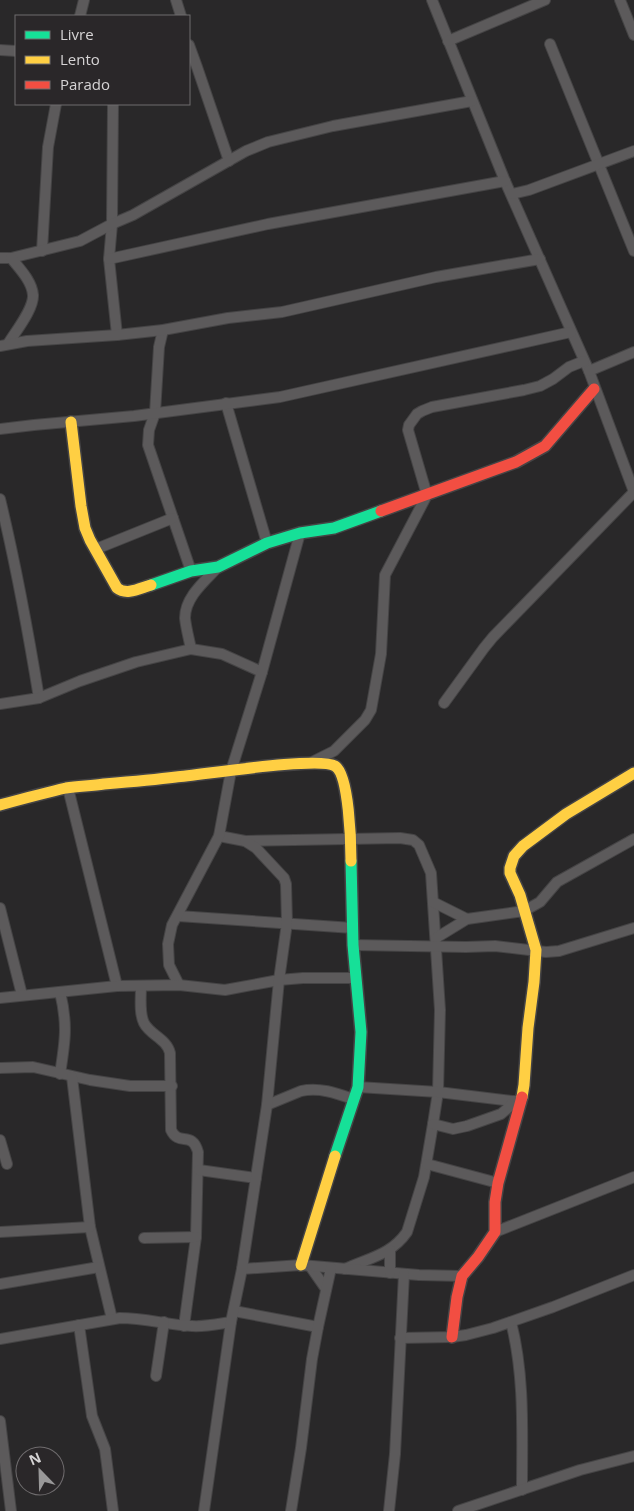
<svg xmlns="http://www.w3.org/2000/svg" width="634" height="1511" viewBox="0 0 634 1511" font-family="'Open Sans',sans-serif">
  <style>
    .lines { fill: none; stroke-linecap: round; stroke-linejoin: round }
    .street-casing { stroke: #454445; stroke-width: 12 }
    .fast-casing { stroke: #454445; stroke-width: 14 }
    .slow-casing { stroke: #454445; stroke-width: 14 }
    .jam-casing { stroke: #454445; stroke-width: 14 }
    .street { stroke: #5c5a5b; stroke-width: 10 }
    .fast { stroke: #16e098; stroke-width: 11 }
    .slow { stroke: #ffcf43; stroke-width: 11 }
    .jam { stroke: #f24e42; stroke-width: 11 }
  </style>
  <rect width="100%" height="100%" fill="#292829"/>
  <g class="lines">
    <defs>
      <g id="street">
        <polyline points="176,0 181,16"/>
        <polyline points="432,0 505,181 589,371 634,492"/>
        <polyline points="620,0 634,35"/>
        <polyline points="80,16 84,0"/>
        <polyline points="448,41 545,0"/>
        <polyline points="550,44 634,251"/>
        <polyline points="189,45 197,67 229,161"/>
        <polyline points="0,50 16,51"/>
        <polyline points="113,104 112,224 109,259 117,335"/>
        <polyline points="512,194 529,190 634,151"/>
        <polyline points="42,251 48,147 56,104"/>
        <polyline points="0,258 11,258 80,241 112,224 133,215 246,151 268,142 333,126 472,101"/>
        <polyline points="109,259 268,224 505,181"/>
        <polyline points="163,330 159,347 155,413 149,430 148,445 191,571"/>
        <path d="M8 344C15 332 34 309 33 295 32 281 19 268 11 258"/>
        <polyline points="0,346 27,341 117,335 163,330 228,318 282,312 436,277 540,259"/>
        <polyline points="589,371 634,352"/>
        <polyline points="226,403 267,543"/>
        <polyline points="0,429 34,425 134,416 280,397 571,332"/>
        <path d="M0 499C16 565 28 631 39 698"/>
        <polyline points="96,549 173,518"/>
        <path d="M191 649C189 639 186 628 185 618 185 597 205 581 218 567"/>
        <polyline points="444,703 484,648 493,637 634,492"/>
        <polyline points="0,704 39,698 80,681 136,662 191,649 222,654 262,672"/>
        <polyline points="312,762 334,751 365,720 371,710 381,654 385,575 427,495 408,430 409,425 417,414 422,411 432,407 524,390 540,386 553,379 569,367 584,361"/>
        <polyline points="68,788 117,986"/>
        <path d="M219 836 245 841 400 838 413 840 419 845 431 873 440 1010 438 1092 433 1124 424 1177 407 1232C391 1255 369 1258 345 1269"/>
        <polyline points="433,902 467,919"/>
        <polyline points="0,908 22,995"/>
        <polyline points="178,916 353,928"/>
        <polyline points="436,938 467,919 524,911 540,902 557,882 634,839"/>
        <polyline points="353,945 466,947 495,946 546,952 559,951 634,928"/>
        <polyline points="179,985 169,965 168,944 172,925 219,836 231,771 262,672 300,533"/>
        <path d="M141 986C141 997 139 1013 144 1023 150 1035 167 1039 170 1053L171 1130C179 1147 192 1130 198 1152L196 1237 184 1326"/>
        <path d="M60 992C68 1025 65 1042 60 1074"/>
        <polyline points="0,998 117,986 179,985 225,990 279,980 303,978 355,978"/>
        <polyline points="0,1068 33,1067 90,1080 130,1086 172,1086"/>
        <polyline points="72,1077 90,1227 112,1319"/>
        <polyline points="358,1087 438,1092 521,1102"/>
        <path d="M267 1105 301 1091C319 1087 336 1093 353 1099"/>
        <polyline points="433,1124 453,1129 467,1126 501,1114 508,1108 514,1101"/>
        <polyline points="0,1140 7,1164"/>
        <polyline points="427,1164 498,1183"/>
        <polyline points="199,1170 256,1178"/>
        <polyline points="0,1232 90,1227"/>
        <polyline points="495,1232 634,1177"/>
        <polyline points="144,1238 196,1237"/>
        <polyline points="310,1266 326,1289"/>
        <polyline points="242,1269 301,1265 419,1275 462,1276"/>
        <polyline points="390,1273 390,1250"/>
        <polyline points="0,1284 99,1267"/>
        <polyline points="234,1311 318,1327"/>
        <path d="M511 1322C525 1377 522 1434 522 1490"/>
        <polyline points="79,1325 92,1416 105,1449 113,1511"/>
        <polyline points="400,1338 452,1337 466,1335 493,1328 553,1307 634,1275"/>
        <path d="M0 1339 120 1318C145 1318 168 1325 192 1326 205 1327 218 1324 231 1322"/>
        <polyline points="156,1376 164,1322"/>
        <polyline points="0,1421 11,1511"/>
        <polyline points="204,1511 231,1322 242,1269 267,1105 279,980 287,923 286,884 284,878 256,848 245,841"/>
        <polyline points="291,1511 301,1448 312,1359 318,1327 331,1268"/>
        <polyline points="389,1511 395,1454 404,1274"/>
        <polyline points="458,1511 580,1470 634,1456"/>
      </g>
      <g id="fast">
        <polyline points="151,585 191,571 218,567 267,543 300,533 334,528 381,511"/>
        <polyline points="335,1156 358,1087 361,1032 353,945 351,861"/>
      </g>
      <g id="slow">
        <path d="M71 422 81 506 85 528 90 540 117 588C127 596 140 588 151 585"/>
        <path d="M0 805C22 799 44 793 66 788 79 786 92 786 104 784 128 782 152 780 176 777 202 775 318 756 335 766 349 774 351 843 351 861"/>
        <polyline points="522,1097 524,1085 528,1028 534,982 536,950 520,895 510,873 510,868 514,856 523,846 566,814 634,773"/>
        <polyline points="301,1265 335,1156"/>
      </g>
      <g id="jam">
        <polyline points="381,511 516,462 545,446 594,389"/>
        <polyline points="452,1337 457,1297 462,1276 478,1257 495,1232 495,1202 498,1183 522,1097"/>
      </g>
    </defs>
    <!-- street casing -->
    <use href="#street" class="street-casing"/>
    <!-- fast casing -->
    <use href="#fast" class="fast-casing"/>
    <!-- slow casing -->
    <use href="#slow" class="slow-casing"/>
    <!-- jam casing -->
    <use href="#jam" class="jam-casing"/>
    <!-- street -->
    <use href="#street" class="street"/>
    <!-- fast -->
    <use href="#fast" class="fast"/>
    <!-- slow -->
    <use href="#slow" class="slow"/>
    <!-- jam -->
    <use href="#jam" class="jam"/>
  </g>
  <!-- legend -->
  <rect x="15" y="15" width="175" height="90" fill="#2a2729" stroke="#6f6c6e"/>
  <rect x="25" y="31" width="25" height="8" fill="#16e098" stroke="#6f6c6e"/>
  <text x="60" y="40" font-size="15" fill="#d6d4d5">Livre</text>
  <rect x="25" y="56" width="25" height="8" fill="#ffcf43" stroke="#6f6c6e"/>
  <text x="60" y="65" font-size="15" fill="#d6d4d5">Lento</text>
  <rect x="25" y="81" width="25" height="8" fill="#f24e42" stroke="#6f6c6e"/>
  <text x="60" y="90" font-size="15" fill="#d6d4d5">Parado</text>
  <!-- north arrow -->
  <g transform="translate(40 1471) rotate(337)"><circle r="24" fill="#2a2729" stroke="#6f6c6e"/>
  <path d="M0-4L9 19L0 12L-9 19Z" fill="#999899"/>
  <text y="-8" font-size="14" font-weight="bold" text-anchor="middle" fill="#d6d4d5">N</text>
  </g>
</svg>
